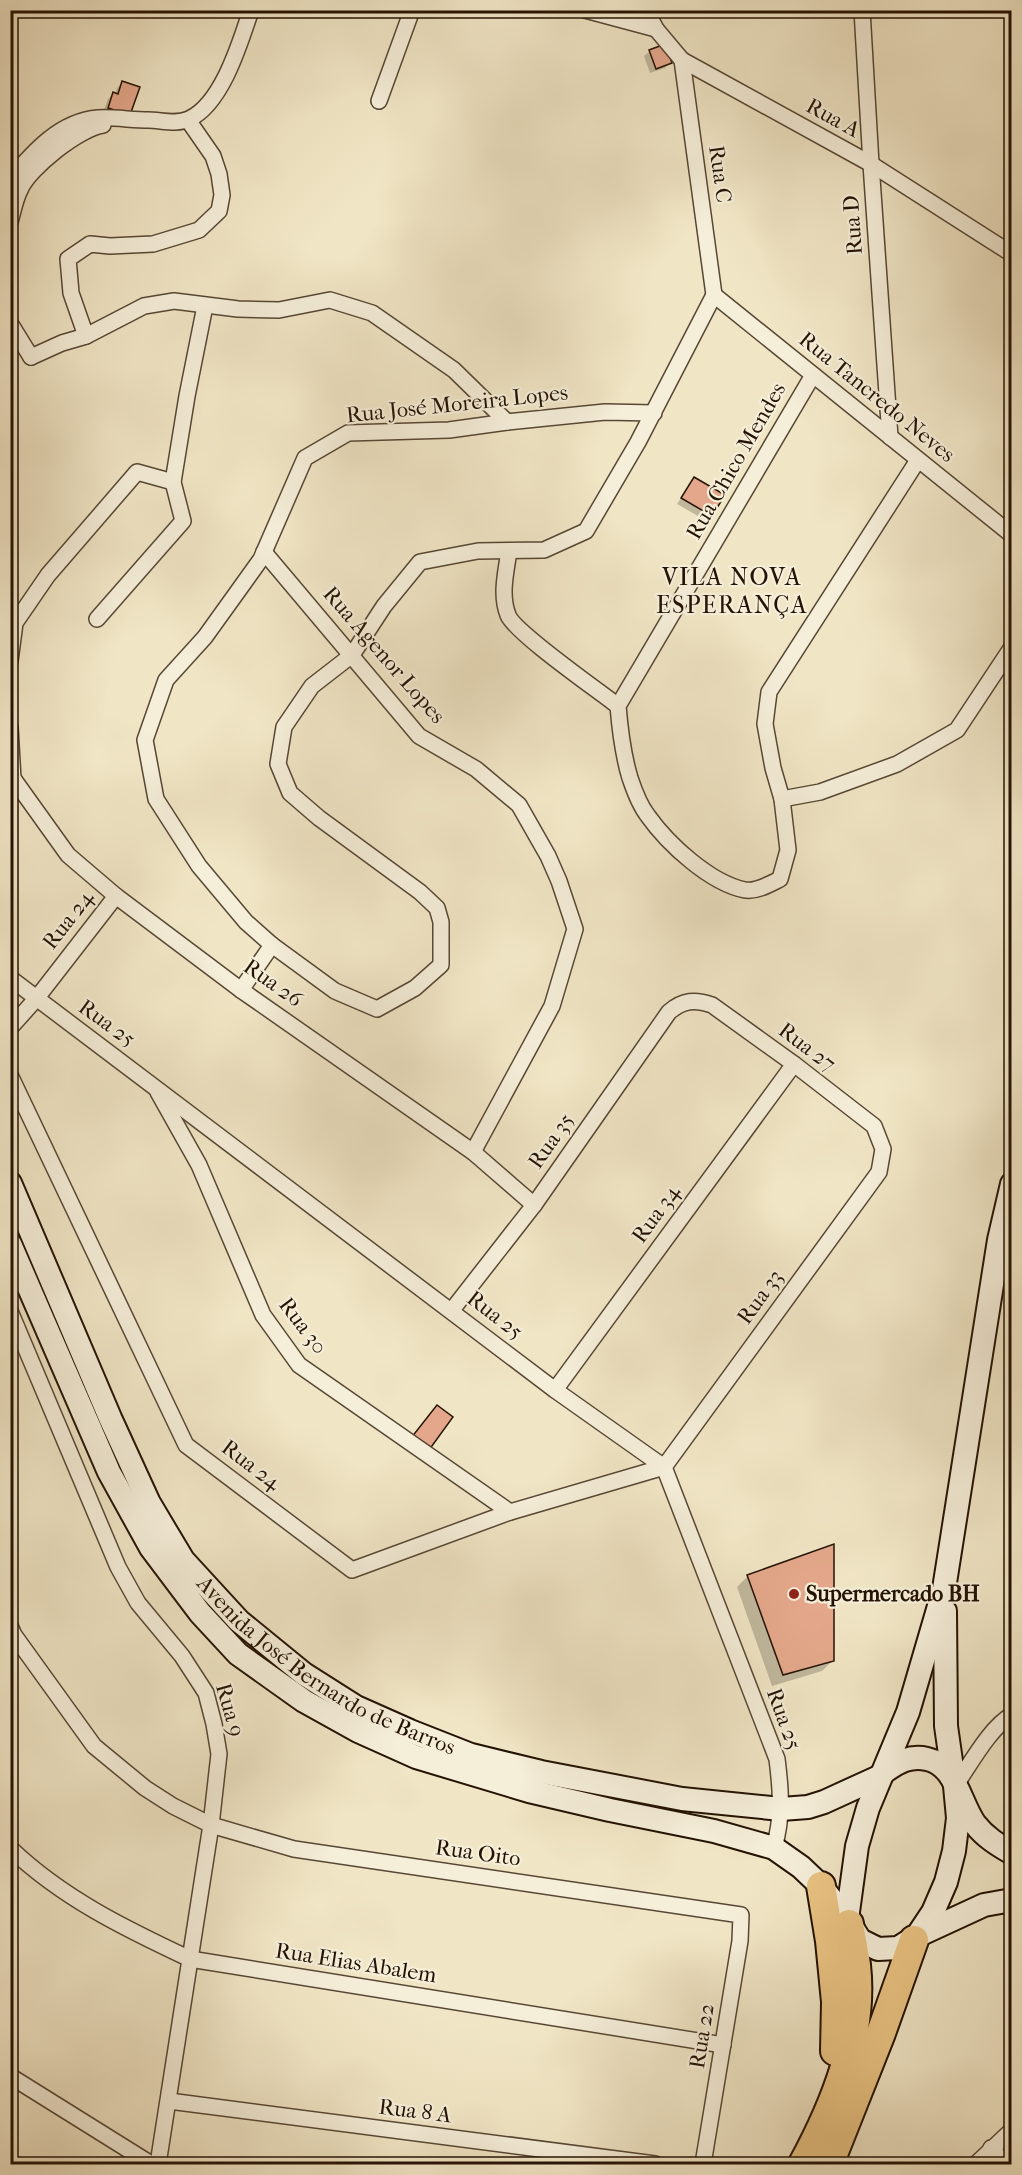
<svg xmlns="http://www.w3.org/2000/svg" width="1022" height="2175" viewBox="0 0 1022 2175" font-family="'IM FELL French Canon',serif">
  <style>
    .shadow { fill: #0003 }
    .building { fill: #e4a78b; stroke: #241203; stroke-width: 1.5 }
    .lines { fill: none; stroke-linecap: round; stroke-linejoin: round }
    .street-casing { stroke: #574734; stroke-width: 18 }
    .secondary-casing { stroke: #241203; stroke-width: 26 }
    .highway-casing { stroke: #241203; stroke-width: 32 }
    .street { stroke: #f5eed9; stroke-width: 15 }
    .secondary { stroke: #f5eed9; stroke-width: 22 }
    .highway { stroke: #e8c282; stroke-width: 28 }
    .poi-dot { fill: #8f2418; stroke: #f5eed9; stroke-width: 2 }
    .labels { text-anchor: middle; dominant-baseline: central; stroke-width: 4.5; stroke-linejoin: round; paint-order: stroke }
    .street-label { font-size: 22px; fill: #241203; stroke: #f5eed9 }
    .poi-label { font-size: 22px; font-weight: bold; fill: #241203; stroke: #f5eed9; text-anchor: start }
    .neighbourhood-label { font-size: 24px; letter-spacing: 1.5px; fill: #241203; stroke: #f5eed9 }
  </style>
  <rect width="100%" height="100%" fill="#f0e5c5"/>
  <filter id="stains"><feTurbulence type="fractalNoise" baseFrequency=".00333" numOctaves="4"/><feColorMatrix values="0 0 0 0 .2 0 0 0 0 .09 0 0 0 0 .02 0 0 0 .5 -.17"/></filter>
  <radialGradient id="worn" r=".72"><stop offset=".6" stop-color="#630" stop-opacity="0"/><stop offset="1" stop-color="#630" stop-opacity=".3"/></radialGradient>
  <!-- shadow -->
  <g class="shadow">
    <polygon points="650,51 670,62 665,68 650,73 644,56"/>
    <polygon points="122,83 129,114 103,113 108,99 113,94 115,95 117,88"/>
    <polygon points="695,478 723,496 705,520 677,504"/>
    <polygon points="748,1576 833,1660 822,1671 772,1686 737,1587"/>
  </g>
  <!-- building -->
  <g class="building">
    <polygon points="665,44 672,63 656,69 649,50"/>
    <polygon points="122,81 140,87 130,115 108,108 113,92 118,94"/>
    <polygon points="694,477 725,495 712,516 681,498"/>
    <polygon points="437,1405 453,1417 429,1450 411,1438"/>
    <polygon points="834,1544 834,1661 783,1675 747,1575"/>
  </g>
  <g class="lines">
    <defs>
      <g id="street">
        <polyline points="585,10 656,29"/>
        <polyline points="646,10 656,29 682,60 871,164 1012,254"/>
        <polyline points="862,10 871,164 890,437"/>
        <polyline points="682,60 714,295"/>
        <polyline points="379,101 412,10"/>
        <path d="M10 179C33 152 60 121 98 118 114 117 132 120 148 120 161 120 176 125 189 119 222 104 240 43 251 10"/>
        <path d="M10 222C13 212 15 200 20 190 29 168 80 128 103 125"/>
        <polyline points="714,295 1012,535"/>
        <polyline points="10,323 31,357"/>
        <polyline points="86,336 71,293 68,259 90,244 110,246 153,244 199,230 219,211 222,195 219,174 213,156 188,120"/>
        <polyline points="31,357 62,343 86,336 144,306 174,301 238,309 279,310 330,300 372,313 454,370 507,422"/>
        <path d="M813 375 618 706C620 730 623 755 630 778 634 790 640 806 648 816 668 844 710 883 745 890 756 892 770 884 780 879L788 850 782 799 773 768 765 724 769 692 918 460"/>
        <polyline points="654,413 605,412 507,422 449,430 348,433 305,458 261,559 205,637 166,680 145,740 156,799 199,866 246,922 272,945 335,991 377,1009 415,988 441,965 441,922 437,908 420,892 319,818 290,793 278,764 284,727 312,686 352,655 384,606 420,562 478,551 544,550 586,531 638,442 714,295"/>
        <path d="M509 551C506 572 500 595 508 615 514 632 599 691 618 706"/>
        <polyline points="264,552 419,736 476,769 519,805 548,856 559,881 575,929 552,1006 473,1152"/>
        <polyline points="97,619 183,521 173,482 187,396 205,306"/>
        <polyline points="10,661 15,623 48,575 137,472 173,482"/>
        <polyline points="10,727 13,779"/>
        <polyline points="10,774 68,855 116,896 241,990 473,1152 534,1205"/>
        <polyline points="782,799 820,792 897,764 957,730 1012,647"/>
        <path d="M10 978 555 1390 664 1467 777 1759C781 1791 783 1816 774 1848"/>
        <polyline points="241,990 272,945"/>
        <polyline points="10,1028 36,999 116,896"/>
        <path d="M10 1075 186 1445 352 1570 510 1512 664 1467 879 1172 883 1149 874 1126 794 1064 712 1005C695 999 683 1000 669 1012L534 1205 452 1310"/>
        <polyline points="158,1092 199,1165 263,1315 299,1365 510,1512"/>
        <polyline points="10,1311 118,1567 138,1603 182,1656 206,1693 214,1724 219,1754 211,1825 158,2164"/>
        <polyline points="555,1390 794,1064"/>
        <polyline points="10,1626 14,1635 94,1746 145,1788 173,1806 211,1825 294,1849 741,1915 740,1941 703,2164"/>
        <path d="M955 1786C970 1765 990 1727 1012 1715"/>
        <path d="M10 1848C62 1898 126 1929 190 1959L723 2045"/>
        <polyline points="10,2076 151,2164"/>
        <polyline points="169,2101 655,2164"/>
        <polyline points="991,2148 1006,2164"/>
        <polyline points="976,2164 1012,2130"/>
      </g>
      <g id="secondary">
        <path id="s1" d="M10 1183 111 1420 149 1503 183 1560 239 1621 304 1674 356 1707 410 1731 471 1755 541 1772 682 1799 781 1809 808 1807 824 1802 881 1776"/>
        <polyline points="10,1244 109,1472 151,1548 200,1613 238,1654 304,1701 358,1731 416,1757 529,1791 610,1810 714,1831 774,1848 801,1867 821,1886 847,1919"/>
        <polyline points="945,1611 946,1726 954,1782"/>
        <path d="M884 1772C898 1762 910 1755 927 1759 956 1765 960 1803 975 1824 985 1837 998 1845 1012 1853"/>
        <polyline points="955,1786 958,1818 954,1851 946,1882 933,1912 917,1936 898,1948 878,1949 860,1940 847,1919 857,1846 868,1808 908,1712 944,1589 999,1240 1012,1184"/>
        <polyline points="919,1935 984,1905 1012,1900"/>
      </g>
      <g id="highway">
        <polyline points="821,1886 830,1941 836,2002 835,2051"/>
        <path d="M803 2164C835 2105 864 2034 856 1965 854 1951 851 1937 849 1924"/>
        <polyline points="827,2164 833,2154 881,2033 914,1940"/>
      </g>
    </defs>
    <!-- street casing -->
    <use href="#street" class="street-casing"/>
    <!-- secondary casing -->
    <use href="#secondary" class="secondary-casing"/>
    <!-- highway casing -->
    <use href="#highway" class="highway-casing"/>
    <!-- street -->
    <use href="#street" class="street"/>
    <!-- secondary -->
    <use href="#secondary" class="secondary"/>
    <!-- highway -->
    <use href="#highway" class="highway"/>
  </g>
  <!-- markers -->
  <circle class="poi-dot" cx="794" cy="1594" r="6"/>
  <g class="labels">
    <!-- street labels -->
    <g class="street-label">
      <text transform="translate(833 118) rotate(29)">Rua A</text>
      <text transform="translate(720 174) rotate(82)">Rua C</text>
      <text transform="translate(853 225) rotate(-94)">Rua D</text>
      <text transform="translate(877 397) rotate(39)">Rua Tancredo Neves</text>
      <text transform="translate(457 404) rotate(-6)">Rua José Moreira Lopes</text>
      <text transform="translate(736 461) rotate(-60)">Rua Chico Mendes</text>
      <text transform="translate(384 655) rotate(49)">Rua Agenor Lopes</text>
      <text transform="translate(68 920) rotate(-52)">Rua 24</text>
      <text transform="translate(273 983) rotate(35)">Rua 26</text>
      <text transform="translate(107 1023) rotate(36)">Rua 25</text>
      <text transform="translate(807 1047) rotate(37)">Rua 27</text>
      <text transform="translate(551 1141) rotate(-55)">Rua 35</text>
      <text transform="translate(656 1214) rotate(-54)">Rua 34</text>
      <text transform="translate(760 1297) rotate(-54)">Rua 33</text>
      <text transform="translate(495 1315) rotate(38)">Rua 25</text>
      <text transform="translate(303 1326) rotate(53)">Rua 30</text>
      <text transform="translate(251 1465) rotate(37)">Rua 24</text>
      <text stroke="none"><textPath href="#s1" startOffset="596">Avenida José Bernardo de Barros</textPath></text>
      <text transform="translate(230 1710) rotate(74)">Rua 9</text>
      <text transform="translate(784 1719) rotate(70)">Rua 25</text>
      <text transform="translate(478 1853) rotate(8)">Rua Oito</text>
      <text transform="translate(356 1963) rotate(9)">Rua Elias Abalem</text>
      <text transform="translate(702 2036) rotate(-81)">Rua 22</text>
      <text transform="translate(415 2111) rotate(7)">Rua 8 A</text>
    </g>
    <!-- poi labels -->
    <g class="poi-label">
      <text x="806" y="1594">Supermercado BH</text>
    </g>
    <!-- neighbourhood labels -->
    <g class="neighbourhood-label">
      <text x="732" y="577">VILA NOVA<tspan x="732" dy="28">ESPERANÇA</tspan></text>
    </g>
  </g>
  <!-- margin -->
  <rect width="1022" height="2175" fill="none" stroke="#f0e5c5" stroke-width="36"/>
  <rect x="12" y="12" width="998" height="2151" fill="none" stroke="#241203" stroke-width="3"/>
  <rect x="18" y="18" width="986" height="2139" fill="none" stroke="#241203" stroke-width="1.5"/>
  <rect width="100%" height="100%" filter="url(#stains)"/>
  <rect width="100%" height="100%" fill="url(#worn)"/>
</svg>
